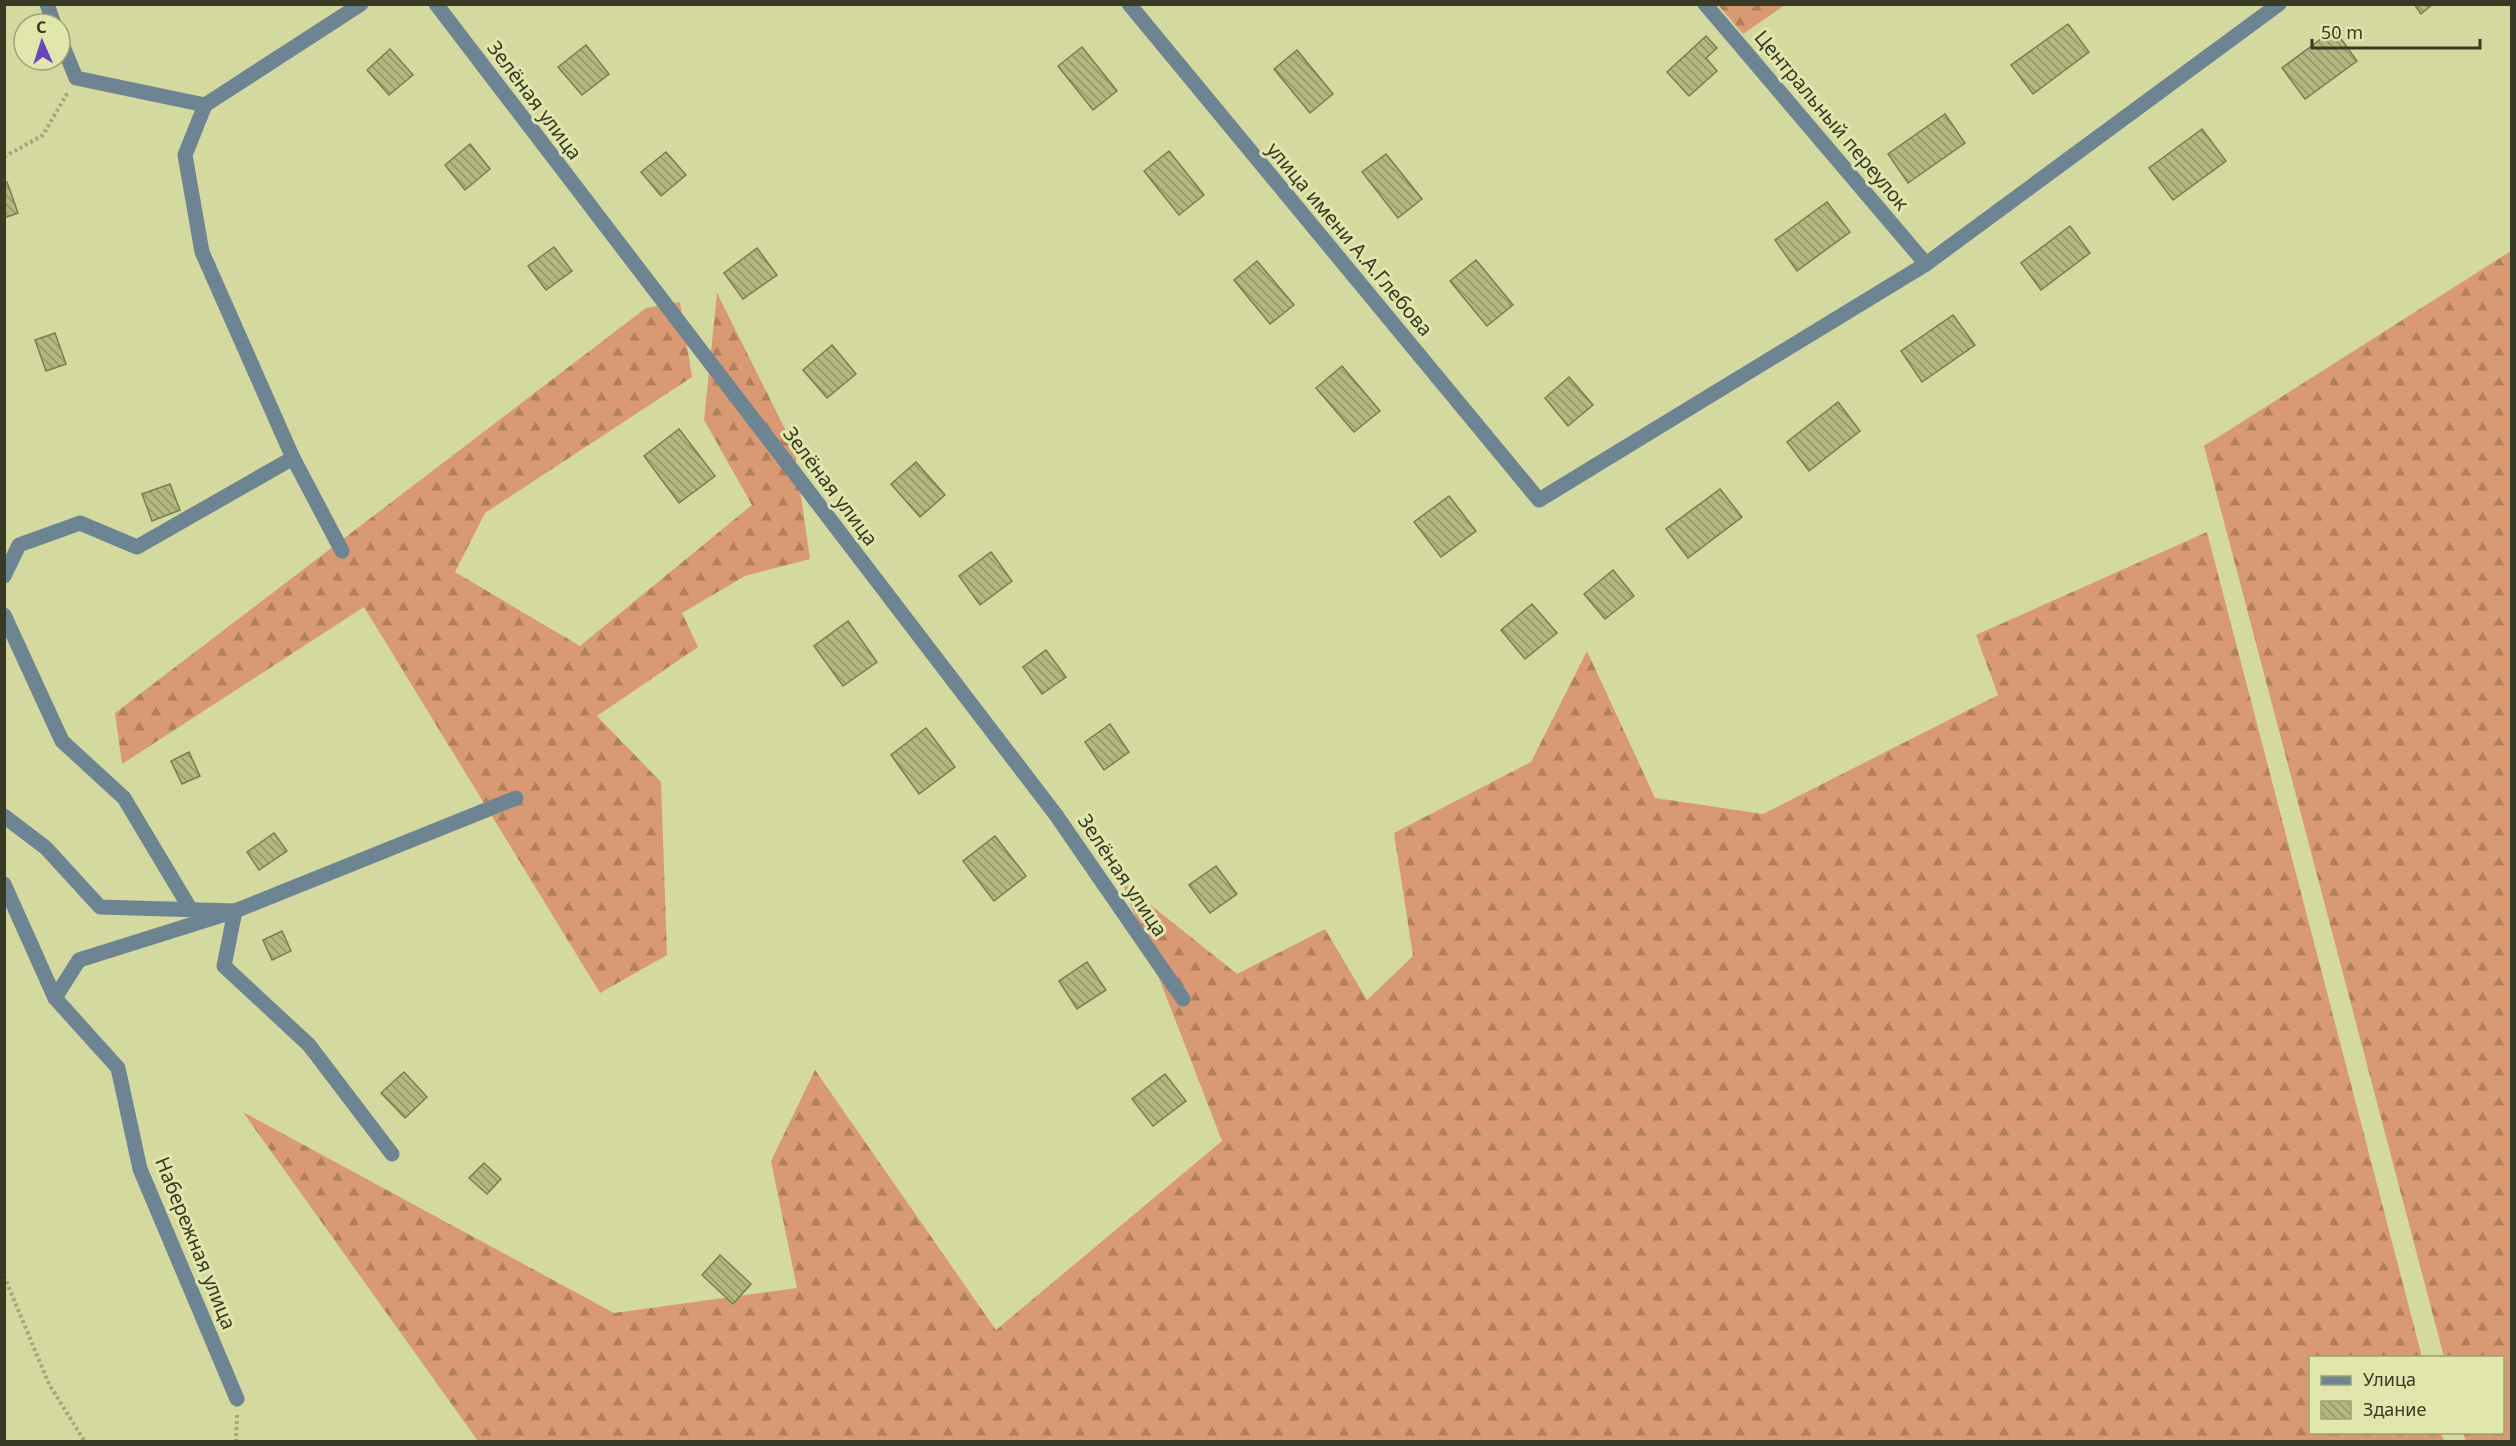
<svg xmlns="http://www.w3.org/2000/svg" width="2516" height="1446" viewBox="0 0 2516 1446" font-family="'Noto Sans',sans-serif">
  <style>
    .forest { fill: url(#forest-firs) }
    .building { fill: url(#building-back-hatch); stroke: #7a7e48; stroke-width: 1.5 }
    .lines { fill: none; stroke-linecap: round; stroke-linejoin: round }
    .path { stroke: #a3a779; stroke-width: 4; stroke-dasharray: 3 3; stroke-linecap: butt }
    .minor { stroke: #6d8592; stroke-width: 15 }
    .labels { text-anchor: middle; dominant-baseline: central; stroke-width: 6; stroke-linejoin: round; paint-order: stroke }
    .street-label { font-size: 20px; fill: #383a23; stroke: #e1e6ad }
  </style>
  <defs>
    <pattern id="forest-firs" width="22" height="20" patternUnits="userSpaceOnUse" patternTransform="scale(1.5)"><rect width="22" height="20" fill="#d99a73"/><path d="M5 1l3.5 6h-7zM16 11l3.5 6h-7z" fill="#b17f5e"/></pattern>
    <pattern id="building-back-hatch" width="6" height="6" patternUnits="userSpaceOnUse" patternTransform="scale(1.5)"><rect width="6" height="6" fill="#b3b881"/><path d="M-1 5l2 2M0 0l6 6M5-1l2 2" fill="none" stroke="#939769"/></pattern>
  </defs>
  <rect width="100%" height="100%" fill="#d4d9a0"/>
  <!-- forest -->
  <g class="forest">
    <polygon points="1718,5 1785,5 1743,34"/>
    <polygon points="2511,251 2512,1441 2466,1442 2463,1433 2502,1432 2502,1358 2444,1357 2204,446"/>
    <polygon points="717,293 794,447 810,559 745,576 682,613 698,647 597,716 661,782 667,955 600,993 364,607 122,764 115,713 646,308 680,302 692,377 485,513 455,572 580,646 752,505 704,420"/>
    <polygon points="2207,532 2422,1357 2310,1358 2310,1432 2441,1433 2444,1441 478,1441 243,1112 614,1313 797,1288 771,1161 815,1070 996,1330 1222,1141 1122,882 1237,974 1325,929 1367,1000 1413,956 1394,833 1531,762 1587,651 1655,798 1763,814 1998,695 1976,635"/>
  </g>
  <!-- building -->
  <g class="building">
    <polygon points="2414,4 2433,4 2421,14"/>
    <polygon points="2068,24 2089,52 2033,94 2011,65"/>
    <polygon points="2334,29 2357,61 2305,99 2282,68"/>
    <polygon points="1706,36 1717,48 1706,58 1717,71 1689,96 1667,72"/>
    <polygon points="586,45 609,74 582,95 558,67"/>
    <polygon points="1082,47 1117,91 1093,110 1058,66"/>
    <polygon points="390,49 413,75 389,95 367,70"/>
    <polygon points="1297,50 1333,94 1310,113 1274,69"/>
    <polygon points="1945,114 1965,143 1908,183 1888,154"/>
    <polygon points="2202,129 2226,161 2173,200 2149,168"/>
    <polygon points="470,144 490,169 465,190 445,165"/>
    <polygon points="1169,151 1204,195 1179,215 1144,171"/>
    <polygon points="666,152 686,175 661,196 641,172"/>
    <polygon points="1386,154 1422,199 1398,218 1362,172"/>
    <polygon points="7,182 18,213 4,218 4,183"/>
    <polygon points="1827,202 1850,232 1797,271 1775,240"/>
    <polygon points="2070,226 2090,253 2041,290 2021,263"/>
    <polygon points="554,247 572,271 546,290 528,266"/>
    <polygon points="757,248 777,275 743,299 724,273"/>
    <polygon points="1476,260 1513,305 1487,326 1450,281"/>
    <polygon points="1257,261 1294,305 1270,324 1234,280"/>
    <polygon points="1953,315 1975,345 1922,382 1901,351"/>
    <polygon points="55,333 66,364 46,371 35,340"/>
    <polygon points="832,345 856,374 827,398 803,370"/>
    <polygon points="1342,366 1380,411 1354,432 1316,388"/>
    <polygon points="1569,377 1593,405 1568,426 1545,398"/>
    <polygon points="1838,402 1860,431 1809,471 1787,442"/>
    <polygon points="679,429 715,476 679,503 644,456"/>
    <polygon points="916,462 945,495 920,517 891,484"/>
    <polygon points="170,484 180,510 152,521 142,494"/>
    <polygon points="1720,489 1742,517 1688,558 1666,529"/>
    <polygon points="1449,496 1476,531 1441,557 1414,522"/>
    <polygon points="991,552 1012,581 980,605 959,576"/>
    <polygon points="1613,570 1634,596 1605,619 1584,594"/>
    <polygon points="1532,604 1557,633 1525,659 1501,630"/>
    <polygon points="848,621 877,662 843,686 814,646"/>
    <polygon points="1046,650 1066,677 1042,694 1023,667"/>
    <polygon points="1110,724 1129,752 1104,770 1085,742"/>
    <polygon points="926,728 955,767 919,794 891,755"/>
    <polygon points="189,752 200,776 182,784 171,761"/>
    <polygon points="274,833 287,851 259,870 247,852"/>
    <polygon points="995,836 1026,876 994,901 963,861"/>
    <polygon points="1216,866 1237,894 1210,913 1189,885"/>
    <polygon points="282,931 291,951 272,960 263,940"/>
    <polygon points="1087,962 1106,990 1077,1009 1059,981"/>
    <polygon points="404,1072 427,1097 405,1118 381,1093"/>
    <polygon points="1165,1074 1186,1101 1153,1126 1132,1099"/>
    <polygon points="484,1163 501,1179 487,1194 469,1178"/>
    <polygon points="720,1255 751,1284 733,1304 702,1275"/>
  </g>
  <g class="lines">
    <!-- path -->
    <g class="path">
      <polyline points="4,157 43,135 68,92"/>
      <polyline points="4,1276 49,1384 85,1442"/>
      <polyline points="236,1442 237,1415"/>
    </g>
    <!-- minor -->
    <g class="minor">
      <polyline points="47,4 54,24"/>
      <polyline points="436,4 1056,815 1183,999"/>
      <polyline points="1129,4 1539,500 1926,264 2279,4"/>
      <polyline points="1705,4 1926,264"/>
      <polyline points="60,39 76,78 205,105 361,4"/>
      <polyline points="293,458 342,551"/>
      <polyline points="4,576 19,545 80,523 137,547 293,458 202,252 185,155 205,105"/>
      <polyline points="4,615 62,741 124,798 191,910"/>
      <polyline points="4,816 46,848 100,907 235,911 224,966 309,1045 392,1154"/>
      <polyline points="4,884 55,998 118,1068 140,1169 237,1399"/>
      <polyline points="55,998 79,960 235,911 516,798"/>
    </g>
  </g>
  <g class="labels">
    <!-- street labels -->
    <g class="street-label">
      <text transform="translate(535 100) rotate(53)">Зелёная улица</text>
      <text transform="translate(1832 120) rotate(50)">Центральный переулок</text>
      <text transform="translate(1350 239) rotate(50)">улица имени А.А.Глебова</text>
      <text transform="translate(831 486) rotate(53)">Зелёная улица</text>
      <text transform="translate(1123 875) rotate(56)">Зелёная улица</text>
      <text transform="translate(196 1243) rotate(68)">Набережная улица</text>
    </g>
  </g>
  <!-- border -->
  <rect width="2516" height="1446" fill="none" stroke="#383a23" stroke-width="12"/>
  <!-- legend -->
  <rect x="2309" y="1356" width="195" height="78" fill="#e1e6ad" stroke="#9da176" stroke-width="1.5"/>
  <rect x="2321" y="1376" width="30" height="9" fill="#6d8592" stroke="#9da176" stroke-width="1.5"/>
  <text x="2363" y="1386" font-size="18" fill="#383a23">Улица</text>
  <rect x="2321" y="1401" width="30" height="18" fill="url(#building-back-hatch)" stroke="#9da176" stroke-width="1.5"/>
  <text x="2363" y="1416" font-size="18" fill="#383a23">Здание</text>
  <!-- north arrow -->
  <g transform="translate(42 42) rotate(357)"><circle r="28" fill="#e1e6ad" stroke="#9da176" stroke-width="1.5"/>
  <path d="M0-4.5L10 22L0 15L-10 22Z" fill="#6944bd"/>
  <text y="-9" font-size="16" font-weight="bold" text-anchor="middle" fill="#383a23">С</text>
  </g>
  <!-- scale -->
  <path d="M2312 39v9h168v-9" fill="none" stroke="#383a23" stroke-width="3"/>
  <text x="2321" y="39" font-size="18" fill="#383a23" stroke="#e1e6ad" stroke-width="4.5" paint-order="stroke">50 m</text>
</svg>
